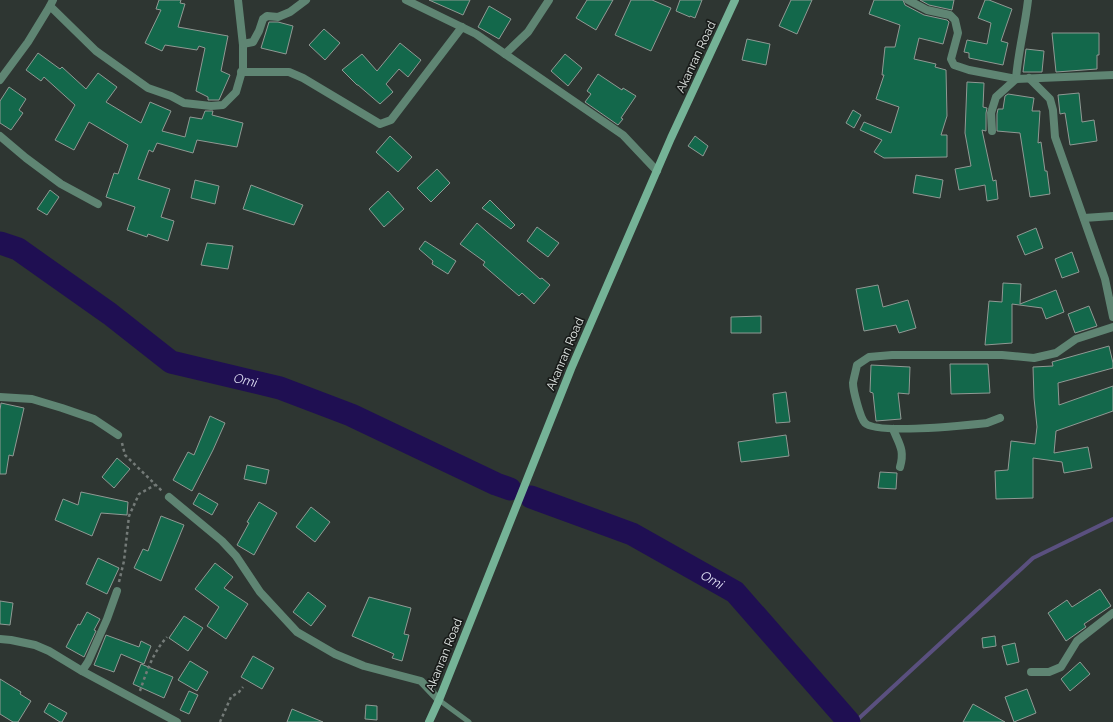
<svg xmlns="http://www.w3.org/2000/svg" width="1113" height="722" viewBox="0 0 1113 722" font-family="Raleway,sans-serif">
  <style>
    .lines { fill: none; stroke-linecap: round; stroke-linejoin: round }
    .stream { stroke: #5a507f; stroke-width: 4 }
    .river { stroke: #1f0f52; stroke-width: 23 }
    .building { fill: #13684b; stroke: #909994 }
    .path { stroke: #747b78; stroke-width: 2.5; stroke-dasharray: 3 3; stroke-linecap: butt }
    .service { stroke: #5f8573; stroke-width: 5 }
    .minor { stroke: #5f8573; stroke-width: 8 }
    .secondary { stroke: #75b397; stroke-width: 8 }
    .labels { text-anchor: middle; dominant-baseline: central; stroke-width: 3.5; stroke-linejoin: round; paint-order: stroke }
    .street-label { font-size: 12px; fill: #e4e9e7; stroke: #191c1a }
    .water-label { font-size: 13px; font-style: italic; fill: #dedef3; stroke: #191c1a }
  </style>
  <rect width="100%" height="100%" fill="#2e3632"/>
  <g class="lines">
    <!-- stream -->
    <polyline class="stream" points="855,722 1033,558 1113,519"/>
    <!-- river -->
    <g class="river">
      <path id="s1" d="M0 243 18 249 110 314 171 362 280 388 351 415 496 484 510 489"/>
      <path id="s2" d="M531 497 632 534 735 592 849 722"/>
    </g>
  </g>
  <!-- building -->
  <g class="building">
    <polygon points="159,0 181,0 180,3 185,4 178,27 228,36 221,71 230,75 219,100 208,100 208,97 196,91 205,48 199,46 197,50 165,45 162,51 145,43 161,10 156,9"/>
    <polygon points="429,0 470,0 463,15"/>
    <polygon points="587,0 613,0 596,30 576,18"/>
    <polygon points="631,0 652,0 671,8 651,51 615,35"/>
    <polygon points="680,0 702,0 695,18 690,16 690,17 676,11"/>
    <polygon points="791,0 812,0 797,34 779,26"/>
    <polygon points="874,0 903,0 905,5 924,15 947,20 949,22 943,44 919,38 914,59 936,64 935,67 946,70 947,116 941,135 947,135 947,157 884,158 874,152 882,140 860,130 864,122 891,133 899,107 876,99 884,75 882,75 885,47 895,47 900,25 869,14"/>
    <polygon points="920,0 954,0 952,10 929,5"/>
    <polygon points="985,0 989,0 1012,9 1001,41 1008,43 1003,65 969,58 969,53 964,52 967,40 987,44 991,23 978,18"/>
    <polygon points="489,6 511,19 499,39 478,27"/>
    <polygon points="269,22 278,22 293,26 286,54 261,48"/>
    <polygon points="324,29 340,43 325,60 309,45"/>
    <polygon points="1052,33 1099,33 1099,55 1097,55 1097,69 1056,72"/>
    <polygon points="747,39 770,44 766,65 742,60"/>
    <polygon points="400,43 421,60 408,77 399,69 386,84 393,92 380,104 358,85 357,85 342,70 362,54 377,71"/>
    <polygon points="1026,49 1044,51 1042,72 1023,72"/>
    <polygon points="38,53 60,69 62,67 86,89 98,73 117,87 106,102 141,123 150,102 171,111 162,131 185,137 190,117 202,119 205,111 213,111 212,115 243,123 237,147 197,140 193,153 157,143 153,152 149,150 138,179 170,189 161,217 174,221 168,241 148,234 147,237 127,230 135,207 106,197 114,173 118,174 128,145 89,122 74,150 55,140 75,105 44,77 41,81 26,70"/>
    <polygon points="565,54 582,68 568,86 551,71"/>
    <polygon points="598,74 622,90 623,88 636,96 621,118 623,119 618,125 585,102 591,94 587,91"/>
    <polygon points="967,82 984,83 983,107 987,108 986,113 986,131 982,130 993,181 996,180 998,199 987,201 985,185 959,190 955,169 971,166 965,133"/>
    <polygon points="9,87 26,99 19,110 23,113 11,130 0,123 0,101"/>
    <polygon points="1079,93 1082,122 1094,120 1097,141 1070,145 1065,113 1060,114 1058,95"/>
    <polygon points="1008,94 1034,98 1032,111 1040,111 1038,143 1041,142 1045,171 1047,171 1050,194 1030,197 1020,133 997,131 997,114 998,109 1003,109 1005,96"/>
    <polygon points="853,110 861,115 854,128 846,123"/>
    <polygon points="390,136 412,157 398,172 376,152"/>
    <polygon points="695,136 708,146 703,156 688,146"/>
    <polygon points="437,169 450,183 431,202 417,188"/>
    <polygon points="916,175 943,180 940,198 913,193"/>
    <polygon points="195,180 219,186 215,204 191,198"/>
    <polygon points="251,185 303,205 294,225 243,209"/>
    <polygon points="50,190 59,197 47,215 37,209"/>
    <polygon points="388,191 404,209 384,227 369,209"/>
    <polygon points="490,200 515,225 511,229 482,208"/>
    <polygon points="477,223 540,279 542,278 550,285 534,304 522,293 519,296 483,265 485,262 460,244"/>
    <polygon points="537,227 559,243 548,257 527,241"/>
    <polygon points="1036,228 1043,248 1025,255 1017,236"/>
    <polygon points="425,241 456,261 448,274 432,264 433,261 419,249"/>
    <polygon points="207,243 233,246 228,269 201,265"/>
    <polygon points="1072,252 1079,272 1062,278 1055,259"/>
    <polygon points="1003,283 1021,284 1020,304 1056,290 1064,312 1046,319 1042,308 1012,304 1012,343 985,345 989,301 1002,302"/>
    <polygon points="878,285 883,307 908,300 916,328 899,333 896,325 864,331 856,289"/>
    <polygon points="1089,306 1097,326 1075,333 1068,314"/>
    <polygon points="761,316 761,333 731,333 731,317"/>
    <polygon points="1109,346 1113,363 1113,368 1058,383 1059,405 1113,386 1113,411 1056,431 1054,453 1088,447 1092,468 1064,473 1062,462 1033,458 1033,498 996,499 995,471 1008,470 1011,441 1035,444 1037,427 1034,398 1033,367 1053,366 1052,362"/>
    <polygon points="950,364 988,364 990,393 951,394"/>
    <polygon points="871,365 910,367 909,394 898,393 901,419 876,421 873,393 870,392"/>
    <polygon points="786,392 790,422 776,423 773,394"/>
    <polygon points="1,403 24,408 13,456 9,455 6,474 0,474 0,410"/>
    <polygon points="210,416 225,423 213,450 192,491 173,480 188,452 194,455"/>
    <polygon points="786,435 789,456 741,462 738,442"/>
    <polygon points="117,458 130,469 114,488 102,477"/>
    <polygon points="247,465 269,470 266,484 244,479"/>
    <polygon points="880,472 897,473 896,489 878,488"/>
    <polygon points="81,492 128,502 127,515 101,513 92,536 55,520 63,499 78,505"/>
    <polygon points="199,493 218,504 212,515 193,504"/>
    <polygon points="259,502 277,513 254,555 237,545 249,523 247,522"/>
    <polygon points="311,507 330,522 315,542 296,527"/>
    <polygon points="161,516 184,525 161,581 134,568 143,549 148,551"/>
    <polygon points="98,558 119,568 107,594 86,584"/>
    <polygon points="215,563 233,577 224,588 248,604 226,639 207,626 219,607 195,589"/>
    <polygon points="1100,589 1111,606 1084,624 1086,627 1066,641 1048,613 1067,600 1072,607"/>
    <polygon points="308,592 326,606 311,626 293,612"/>
    <polygon points="369,597 411,608 404,634 409,635 402,661 392,658 394,654 352,636"/>
    <polygon points="0,601 13,603 10,625 0,624"/>
    <polygon points="87,612 100,619 94,630 96,631 84,657 66,647 78,624 80,625"/>
    <polygon points="184,616 203,628 188,651 169,638"/>
    <polygon points="106,635 139,647 141,641 151,646 144,664 121,654 114,672 94,665"/>
    <polygon points="995,636 996,646 983,648 982,638"/>
    <polygon points="1015,643 1019,662 1007,665 1002,646"/>
    <polygon points="253,656 274,668 262,689 241,677"/>
    <polygon points="190,661 208,672 197,691 178,680"/>
    <polygon points="1080,662 1090,674 1070,691 1061,679"/>
    <polygon points="141,664 173,677 164,698 133,684"/>
    <polygon points="0,679 21,692 20,694 31,701 18,722 13,722 0,714"/>
    <polygon points="1027,689 1036,713 1014,722 1005,697"/>
    <polygon points="189,691 198,695 189,714 180,710"/>
    <polygon points="49,703 67,713 62,722 60,722 44,712"/>
    <polygon points="973,704 1005,722 963,722"/>
    <polygon points="366,705 377,706 377,720 365,719"/>
    <polygon points="292,709 323,722 287,722"/>
  </g>
  <g class="lines">
    <!-- path -->
    <g class="path">
      <polyline points="122,443 125,455 162,491"/>
      <polyline points="119,582 124,561 129,516 139,494 155,485"/>
      <path d="M140 691C146 673 153 652 167 637"/>
      <polyline points="220,722 231,697 239,692 243,687"/>
    </g>
    <!-- service -->
    <polyline class="service" points="439,700 469,722"/>
    <!-- minor -->
    <g class="minor">
      <polyline points="406,0 476,34 623,135 657,171"/>
      <path d="M908 0 927 10 950 15 955 20 958 33 951 59 954 65 969 70 1016 79C1018 52 1025 27 1028 0"/>
      <polyline points="50,6 96,51 148,88 171,96 184,103 211,106 223,105 236,92 243,68 243,45 238,0"/>
      <polyline points="243,44 253,42 259,31 263,19 267,16 278,17 290,12 306,0"/>
      <polyline points="505,54 528,32 549,0"/>
      <polyline points="241,72 289,72 303,78 380,124 391,120 462,27"/>
      <polyline points="1029,78 1050,99 1053,110 1055,137 1105,279 1113,317"/>
      <polyline points="0,80 28,42 50,6 53,0"/>
      <polyline points="992,131 991,113 996,97 1016,79 1113,75"/>
      <polyline points="0,136 26,158 61,184 98,204"/>
      <polyline points="1084,218 1113,216"/>
      <polyline points="0,397 32,399 62,408 94,419 118,435"/>
      <path d="M1000 418 987 423C967 425 877 435 865 423 860 418 853 390 853 383 854 377 856 370 857 365L869 357 892 355H1002L1034 358 1056 353 1076 339 1113 327"/>
      <path d="M893 429C899 444 905 450 900 467"/>
      <polyline points="169,497 222,541 236,556 260,592 297,632 335,654 364,666 421,681 439,700"/>
      <polyline points="0,639 11,640 35,645 49,651 82,671 177,722"/>
      <polyline points="82,671 88,662 107,619 117,591"/>
      <polyline points="1031,672 1049,672 1061,667 1077,641 1113,613"/>
    </g>
    <!-- secondary -->
    <polyline class="secondary" points="429,722 439,700 571,369 671,138 735,0"/>
  </g>
  <g class="labels">
    <!-- street labels -->
    <g class="street-label">
      <text transform="translate(696 57) rotate(-65)">Akanran Road</text>
      <text transform="translate(565 354) rotate(-67)">Akanran Road</text>
      <text transform="translate(444 655) rotate(-68)">Akanran Road</text>
    </g>
    <!-- water labels -->
    <g class="water-label">
      <text stroke="none"><textPath href="#s1" startOffset="286">Omi</textPath></text>
      <text stroke="none"><textPath href="#s2" startOffset="200">Omi</textPath></text>
    </g>
  </g>
</svg>
